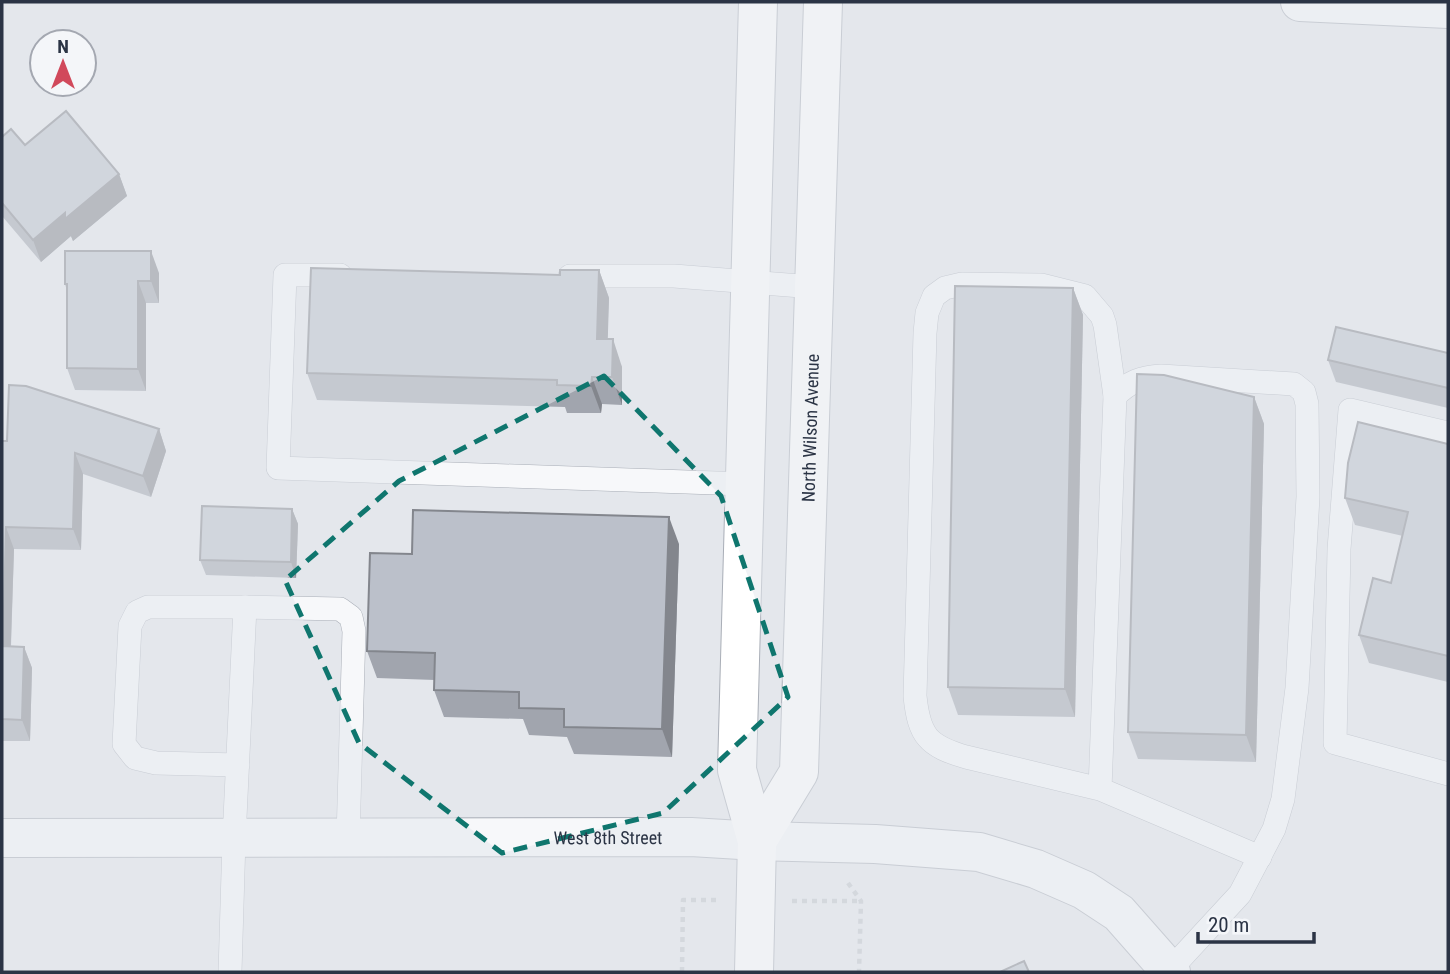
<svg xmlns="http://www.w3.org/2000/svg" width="1450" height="974" viewBox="0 0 1450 974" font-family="'Roboto Condensed',sans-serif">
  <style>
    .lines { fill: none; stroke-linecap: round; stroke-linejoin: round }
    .service-casing { stroke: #a9aeb7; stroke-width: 24 }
    .minor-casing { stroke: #a9aeb7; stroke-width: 40 }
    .secondary-casing { stroke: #a9aeb7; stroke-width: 40 }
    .path { stroke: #c2c5cb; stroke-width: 4.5; stroke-dasharray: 5 5; stroke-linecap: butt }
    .service { stroke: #f7f8fa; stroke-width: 23 }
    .minor { stroke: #f7f8fa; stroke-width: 38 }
    .secondary { stroke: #fff; stroke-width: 38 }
    .wall { fill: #a1a5ae }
    .shaded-wall { fill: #83868d }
    .building { fill: #bbc0ca; stroke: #83868d; stroke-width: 2 }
    .marked { fill: none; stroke: #0f766e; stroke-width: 5; stroke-dasharray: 14 9; stroke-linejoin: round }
    .labels { text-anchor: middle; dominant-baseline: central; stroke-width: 7; stroke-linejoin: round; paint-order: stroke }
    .street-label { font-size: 18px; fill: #2b3445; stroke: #f4f6f9 }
  </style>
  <rect width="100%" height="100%" fill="#e4e7ec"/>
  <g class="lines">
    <defs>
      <g id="service">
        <polyline points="340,275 285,275 278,468 745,484"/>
        <polyline points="570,276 674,276 814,287"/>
        <path d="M1115 396C1129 382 1141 377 1161 376L1294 384 1304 392 1307 404 1308 497 1297 688 1283 799 1274 829 1240 894 1168 972"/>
        <polyline points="1448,433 1350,410 1339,549 1335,743 1448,774"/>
        <polyline points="245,607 340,609 351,617 354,631 348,838"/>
        <path d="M1100 789 966 757C928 746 919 736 915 696L925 333 927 313 934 296 945 288 962 284 1041 285 1085 296 1102 316 1105 325 1115 396 1100 789 1260 857"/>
        <polyline points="230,972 234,839 245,607 148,607 137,612 130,626 124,744 135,758 156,763 238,765"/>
      </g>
      <g id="minor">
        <polyline points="1300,2 1448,9"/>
        <path id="s1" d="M2 838 691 837 757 841 875 844 979 852 1036 869 1084 890 1119 913 1171 972"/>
      </g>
      <g id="secondary">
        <path id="s2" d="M757 841 799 772 823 2"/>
        <polyline points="754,972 757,841 737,770 758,2"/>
      </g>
    </defs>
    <!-- service casing -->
    <use href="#service" class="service-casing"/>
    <!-- minor casing -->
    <use href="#minor" class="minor-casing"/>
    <!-- secondary casing -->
    <use href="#secondary" class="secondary-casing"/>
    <!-- path -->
    <g class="path">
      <polyline points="848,883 861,901 859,972"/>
      <polyline points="792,901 861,901"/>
      <polyline points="682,972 683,900 717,900"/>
    </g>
    <!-- service -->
    <use href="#service" class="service"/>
    <!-- minor -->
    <use href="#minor" class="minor"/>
    <!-- secondary -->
    <use href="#secondary" class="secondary"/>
  </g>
  <!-- wall -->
  <g class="wall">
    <polygon points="2,137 25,145 119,174 127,196 73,241 71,236 41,262 2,216"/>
    <polygon points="599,270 609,298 607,339 622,367 622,405 602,404 601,413 567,413 565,407 317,400 307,373 560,275"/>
    <polygon points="159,273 159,303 146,303 146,391 75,390 67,368 67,291 65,284"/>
    <polygon points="1073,288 1083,315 1075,717 958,715 948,687"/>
    <polygon points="1448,353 1448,408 1336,382 1328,360"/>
    <polygon points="1254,397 1264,424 1256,762 1138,759 1128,732"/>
    <polygon points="159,429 166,451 151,497 83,474 81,550 14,549 11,647 24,647 32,668 30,741 2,741 2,441"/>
    <polygon points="1448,444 1448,682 1369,663 1359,635 1391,583 1403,536 1355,525 1345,498"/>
    <polygon points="292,509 298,524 296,578 206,575 200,560"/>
    <polygon points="679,544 672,757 574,754 567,737 529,735 523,719 444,717 434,690 435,680 377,678 367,651 412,554"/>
  </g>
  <!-- shaded-wall -->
  <g class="shaded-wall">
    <polygon points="119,174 127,196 73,241 71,236 41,262 33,240 65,213"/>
    <polygon points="151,251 159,273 159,303 151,281"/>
    <polygon points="599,270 609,298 607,366 597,339"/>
    <polygon points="138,281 146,303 146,391 138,369"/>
    <polygon points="1073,288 1083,315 1075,717 1065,689"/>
    <polygon points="613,339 622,367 622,405 612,377"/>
    <polygon points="592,377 602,404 601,413 591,386"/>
    <polygon points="1254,397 1264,424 1256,762 1246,735"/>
    <polygon points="159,429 166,451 151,497 143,476"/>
    <polygon points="75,453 83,474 81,550 73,529"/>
    <polygon points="292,509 298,524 296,578 291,562"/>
    <polygon points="669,517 679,544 672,757 662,729"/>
    <polygon points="6,527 14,549 10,668 3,646"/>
    <polygon points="24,647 32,668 30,741 22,720"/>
  </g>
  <!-- building -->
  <g class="building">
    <polygon points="66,111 119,174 65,219 65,213 33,240 2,203 2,137 11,129 25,145"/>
    <polygon points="65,251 151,251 151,281 138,281 138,369 67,368 67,284 65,284"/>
    <polygon points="311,268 560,275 560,270 599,270 597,339 613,339 612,377 592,377 591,386 557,385 557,380 307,373"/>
    <polygon points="955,286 1073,288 1065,689 948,687"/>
    <polygon points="1336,327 1448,353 1448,388 1328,360"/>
    <polygon points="1137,374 1164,375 1254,397 1246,735 1128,732"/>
    <polygon points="9,385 26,386 159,429 143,476 75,453 73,529 6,527 3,646 24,647 22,720 2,719 2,441 7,441"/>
    <polygon points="1358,422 1448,444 1448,656 1359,635 1373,578 1391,583 1408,512 1345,498 1348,463"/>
    <polygon points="202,506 292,509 291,562 200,560"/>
    <polygon points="413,510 669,517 662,729 564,727 564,709 519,708 519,692 434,690 435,653 367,651 370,553 412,554"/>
    <polygon points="1024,961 1029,972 1000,972"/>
  </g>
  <!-- marked area -->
  <path d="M0 0H1450V974H0ZM604 376 721 496 788 697 663 813 502 853 359 743 285 580 399 481Z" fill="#e4e7ec" fill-opacity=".55" fill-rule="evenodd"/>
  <path class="marked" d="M604 376 721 496 788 697 663 813 502 853 359 743 285 580 399 481Z"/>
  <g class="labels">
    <!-- street labels -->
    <g class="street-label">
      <text stroke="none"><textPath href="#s2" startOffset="425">North Wilson Avenue</textPath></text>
      <text stroke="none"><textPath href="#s1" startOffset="606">West 8th Street</textPath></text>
    </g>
  </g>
  <!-- border -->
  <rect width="1450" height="974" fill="none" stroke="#2b3445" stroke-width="7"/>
  <!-- north arrow -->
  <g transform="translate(63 63)"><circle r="33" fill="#f4f6f9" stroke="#a4a8b1" stroke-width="2"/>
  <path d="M0-5L12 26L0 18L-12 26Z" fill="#d1495b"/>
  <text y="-10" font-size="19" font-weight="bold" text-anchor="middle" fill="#2b3445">N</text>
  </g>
  <!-- scale -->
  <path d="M1198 932v10h116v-10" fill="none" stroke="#2b3445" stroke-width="3.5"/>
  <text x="1208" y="932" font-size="21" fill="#2b3445" stroke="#f4f6f9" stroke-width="5" paint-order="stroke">20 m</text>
</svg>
